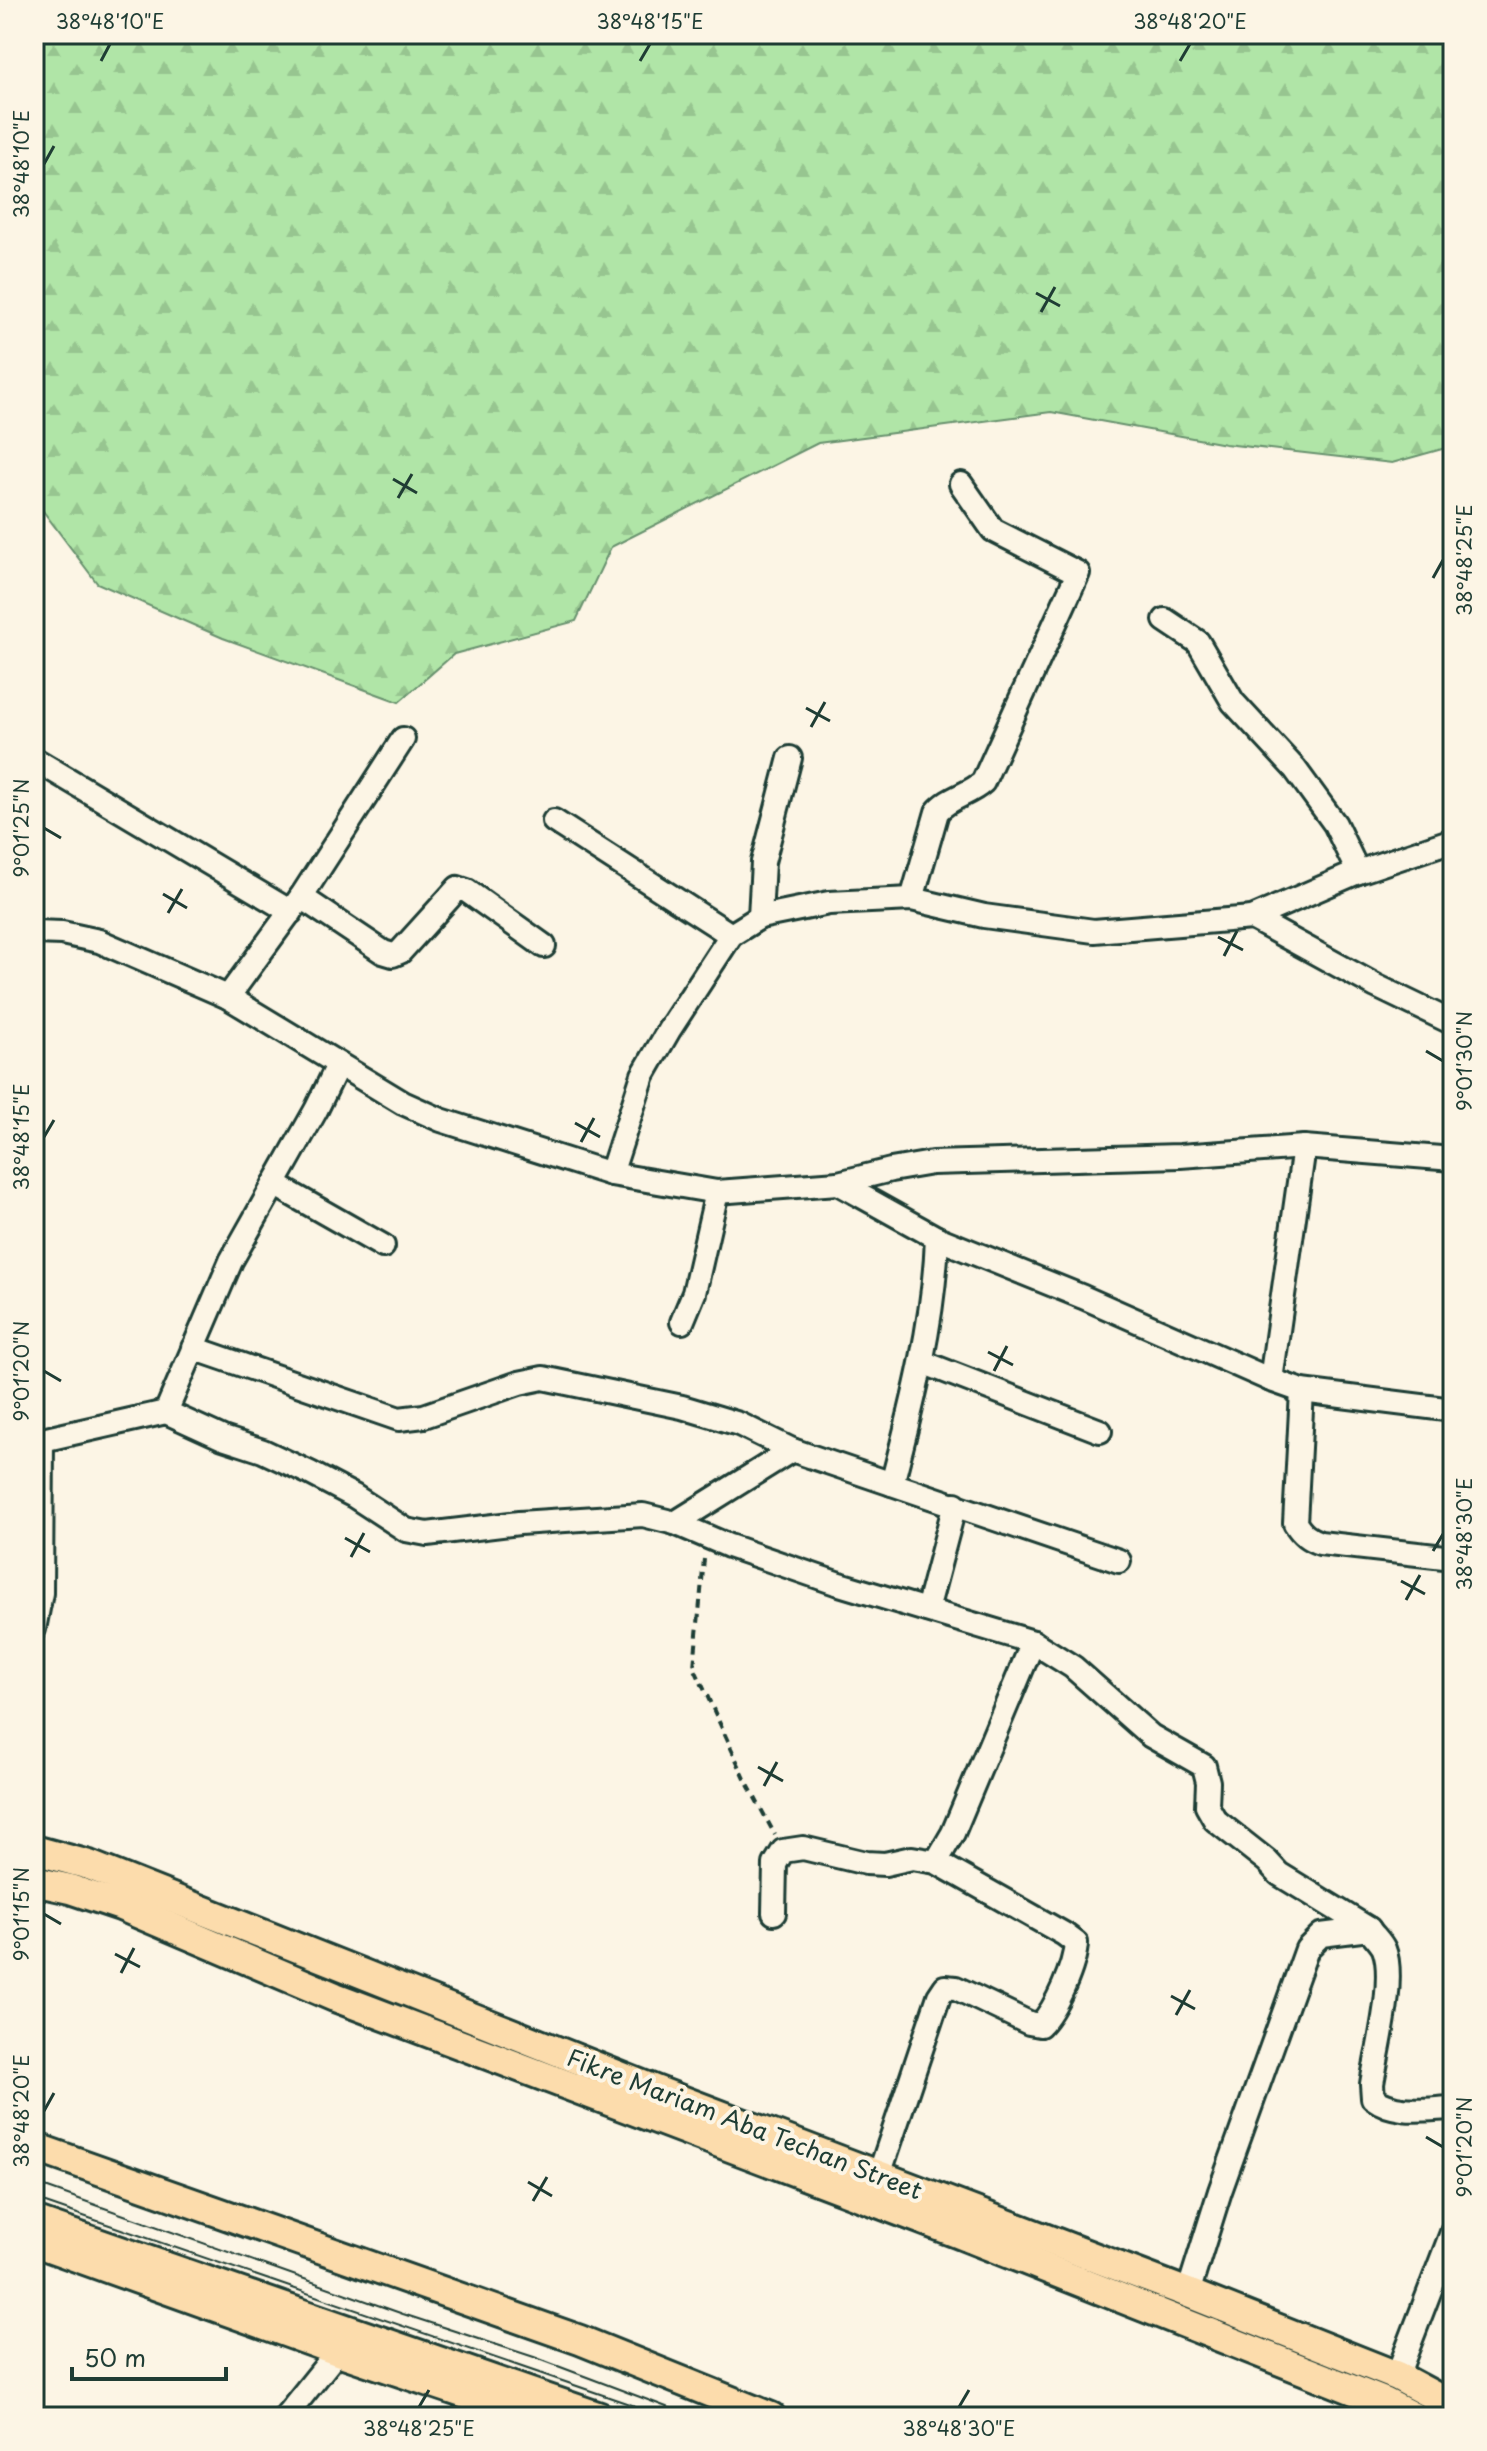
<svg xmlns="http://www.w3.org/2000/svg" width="1487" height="2451" viewBox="0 0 1487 2451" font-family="'Playpen Sans',sans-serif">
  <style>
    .forest { fill: url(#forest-firs); stroke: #68916e; stroke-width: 2 }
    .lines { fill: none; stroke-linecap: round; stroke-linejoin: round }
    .minor-casing { stroke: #1f3d34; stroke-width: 28 }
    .major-casing { stroke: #1f3d34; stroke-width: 34 }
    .path { stroke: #1f3d34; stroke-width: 4; stroke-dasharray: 8 6; stroke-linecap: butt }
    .minor { stroke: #fcf5e5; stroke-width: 22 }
    .major { stroke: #fcdcac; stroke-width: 28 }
    .tram { stroke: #1f3d34; stroke-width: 2 }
    .ticks { fill: none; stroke: #1f3d34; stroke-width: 3 }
    .labels { text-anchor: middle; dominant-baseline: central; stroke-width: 8; stroke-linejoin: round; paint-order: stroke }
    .street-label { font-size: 24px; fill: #1f3d34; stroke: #fcf5e5 }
    .neatline { fill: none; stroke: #1f3d34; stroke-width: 3 }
    .ticks-label { font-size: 20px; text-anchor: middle; fill: #1f3d34 }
  </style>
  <defs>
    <pattern id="forest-firs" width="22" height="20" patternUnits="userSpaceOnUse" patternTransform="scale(2)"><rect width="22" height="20" fill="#b0e5a7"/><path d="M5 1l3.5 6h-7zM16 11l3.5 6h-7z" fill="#97c590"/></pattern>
  </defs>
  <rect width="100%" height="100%" fill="#fcf5e5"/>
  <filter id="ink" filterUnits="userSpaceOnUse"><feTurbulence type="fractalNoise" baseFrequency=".0125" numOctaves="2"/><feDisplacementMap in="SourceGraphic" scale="16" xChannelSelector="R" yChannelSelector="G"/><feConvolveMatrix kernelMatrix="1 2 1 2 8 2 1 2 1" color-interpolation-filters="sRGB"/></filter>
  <g filter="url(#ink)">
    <!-- forest -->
    <polygon class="forest" points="34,34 1453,34 1453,446 1392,463 1225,444 1051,412 818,443 611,547 576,621 454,654 399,702 223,638 97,583 34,499"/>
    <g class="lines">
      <defs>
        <g id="minor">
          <polyline points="1165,620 1198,642 1233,702 1295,769 1335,824 1358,872"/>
          <polyline points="34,759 291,912"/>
          <polyline points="554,821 731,935"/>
          <polyline points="301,897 383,952 393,955 400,952 458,888 467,891 544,946"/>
          <path d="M912 899 937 812C949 797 969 795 983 782L1078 573 993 530 961 484"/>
          <polyline points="760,917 763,862 790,758"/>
          <polyline points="1252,918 1376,986 1453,1023"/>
          <polyline points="34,932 62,933 99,941 228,997 403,1103 441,1120 611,1174 717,1192 838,1183 937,1238 1083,1297 1271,1380 1302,1391 1453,1410"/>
          <polyline points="228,997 301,897 403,739"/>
          <polyline points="611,1174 643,1075 669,1030 731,935 760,917 829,903 912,899 984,916 1094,931 1252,918 1358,872 1453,840"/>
          <polyline points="838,1183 891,1170 932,1163 1180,1156 1304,1147 1453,1159"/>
          <polyline points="274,1184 383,1246"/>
          <polyline points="682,1322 694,1293 717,1192"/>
          <path d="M193 1348 399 1419 424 1416 519 1383 543 1378 682 1407 739 1424 792 1450 892 1484C913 1403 934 1322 937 1238"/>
          <polyline points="922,1362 1100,1431"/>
          <polyline points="1271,1380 1304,1147"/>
          <path d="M1302 1391 1295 1523C1302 1534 1308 1539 1320 1543L1453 1558"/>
          <polyline points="166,1412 231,1261 316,1110 338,1065"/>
          <polyline points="42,1440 166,1412 223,1438 263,1451 310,1473 354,1496 406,1530 427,1534 519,1523 643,1515 675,1523 792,1450"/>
          <polyline points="34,1444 42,1440 41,1593 34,1629"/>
          <polyline points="892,1484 1119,1561"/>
          <polyline points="675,1523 729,1546 836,1583 1033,1642 1073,1667 1151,1736 1204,1766 1208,1782 1207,1806 1215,1820 1267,1861 1279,1874 1369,1929"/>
          <polyline points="927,1610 955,1504"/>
          <polyline points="774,1913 775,1864 783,1851 803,1848 866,1863 885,1864 912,1858 936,1862"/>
          <path d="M879 2175 939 1996 945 1987 956 1988 1029 2023 1040 2025C1056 2009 1075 1965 1076 1943L1064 1934 936 1862 953 1833 1033 1642"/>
          <path d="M1188 2293 1220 2191 1307 1949 1321 1935 1369 1929C1373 1935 1381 1942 1384 1949 1396 1979 1377 2051 1372 2084L1373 2098C1396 2115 1425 2109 1453 2108"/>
          <polyline points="1397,2376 1453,2230"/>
          <polyline points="285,2417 338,2351"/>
        </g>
        <g id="major">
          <polyline points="34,1850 89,1865 655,2090 1188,2293 1397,2376 1453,2406"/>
          <polyline points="34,1881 70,1889 121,1906 335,1997 957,2233 1384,2402 1413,2417"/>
          <polyline points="34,2147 580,2340 771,2417"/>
          <polyline points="34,2221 600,2417"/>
          <polyline points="35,2242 338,2351 534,2417"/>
        </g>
      </defs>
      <!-- minor casing -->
      <use href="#minor" class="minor-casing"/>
      <!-- major casing -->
      <use href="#major" class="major-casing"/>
      <!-- path -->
      <polyline class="path" points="704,1559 694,1667 746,1781 775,1835"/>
      <!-- minor -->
      <use href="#minor" class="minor"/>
      <!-- major -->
      <use href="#major" class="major"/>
      <!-- tram -->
      <g class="tram">
        <polyline points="34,2183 403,2314 534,2357 693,2417"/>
        <polyline points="34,2199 635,2406"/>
      </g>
    </g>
  </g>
  <!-- ticks -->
  <path class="ticks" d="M101 61 110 44M640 61 650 44M1180 61 1190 44M44 164 54 146M1036 293 1060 306M1041 312 1055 287M393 479 417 493M398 498 412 474M1433 578 1443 560M806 708 830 721M811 727 825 702M44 828 61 838M163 894 187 908M168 913 182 889M1218 937 1243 950M1224 956 1237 931M1426 1051 1443 1061M575 1123 600 1137M44 1137 54 1120M581 1142 594 1118M988 1352 1013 1365M44 1371 61 1381M994 1371 1007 1346M345 1538 370 1552M1433 1551 1443 1534M351 1557 364 1533M1401 1581 1425 1594M1406 1600 1420 1575M758 1767 783 1781M764 1786 777 1762M44 1914 61 1924M115 1954 140 1967M121 1973 134 1948M1171 1996 1195 2009M1176 2015 1190 1990M44 2111 54 2093M1426 2137 1443 2147M528 2182 552 2196M533 2201 547 2177M419 2407 429 2390M959 2407 969 2390"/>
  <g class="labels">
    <!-- street labels -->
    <g class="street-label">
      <text transform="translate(745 2123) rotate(21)">Fikre Mariam Aba Techan Street</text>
    </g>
  </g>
  <!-- margin -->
  <rect width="1487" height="2451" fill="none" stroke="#fcf5e5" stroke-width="88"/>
  <!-- scale -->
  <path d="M72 2367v12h154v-12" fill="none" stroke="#1f3d34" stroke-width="4"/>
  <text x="84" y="2367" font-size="24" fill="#1f3d34" stroke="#fcf5e5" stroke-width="6" paint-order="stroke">50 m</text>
  <rect x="44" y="44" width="1399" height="2363" class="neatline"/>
  <g class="ticks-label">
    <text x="110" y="29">38°48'10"E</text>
    <text x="650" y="29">38°48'15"E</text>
    <text x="1190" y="29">38°48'20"E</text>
    <text transform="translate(22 164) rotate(-90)" y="7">38°48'10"E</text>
    <text transform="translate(1465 560) rotate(-90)" y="7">38°48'25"E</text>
    <text transform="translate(22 828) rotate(-90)" y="7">9°01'25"N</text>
    <text transform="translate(1465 1061) rotate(-90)" y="7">9°01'30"N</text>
    <text transform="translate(22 1137) rotate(-90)" y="7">38°48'15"E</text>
    <text transform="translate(22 1371) rotate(-90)" y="7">9°01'20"N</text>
    <text transform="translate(1465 1534) rotate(-90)" y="7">38°48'30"E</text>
    <text transform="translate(22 1914) rotate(-90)" y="7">9°01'15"N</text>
    <text transform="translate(22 2111) rotate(-90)" y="7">38°48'20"E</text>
    <text transform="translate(1465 2147) rotate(-90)" y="7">9°01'20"N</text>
    <text x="419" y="2436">38°48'25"E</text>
    <text x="959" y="2436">38°48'30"E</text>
  </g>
</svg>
